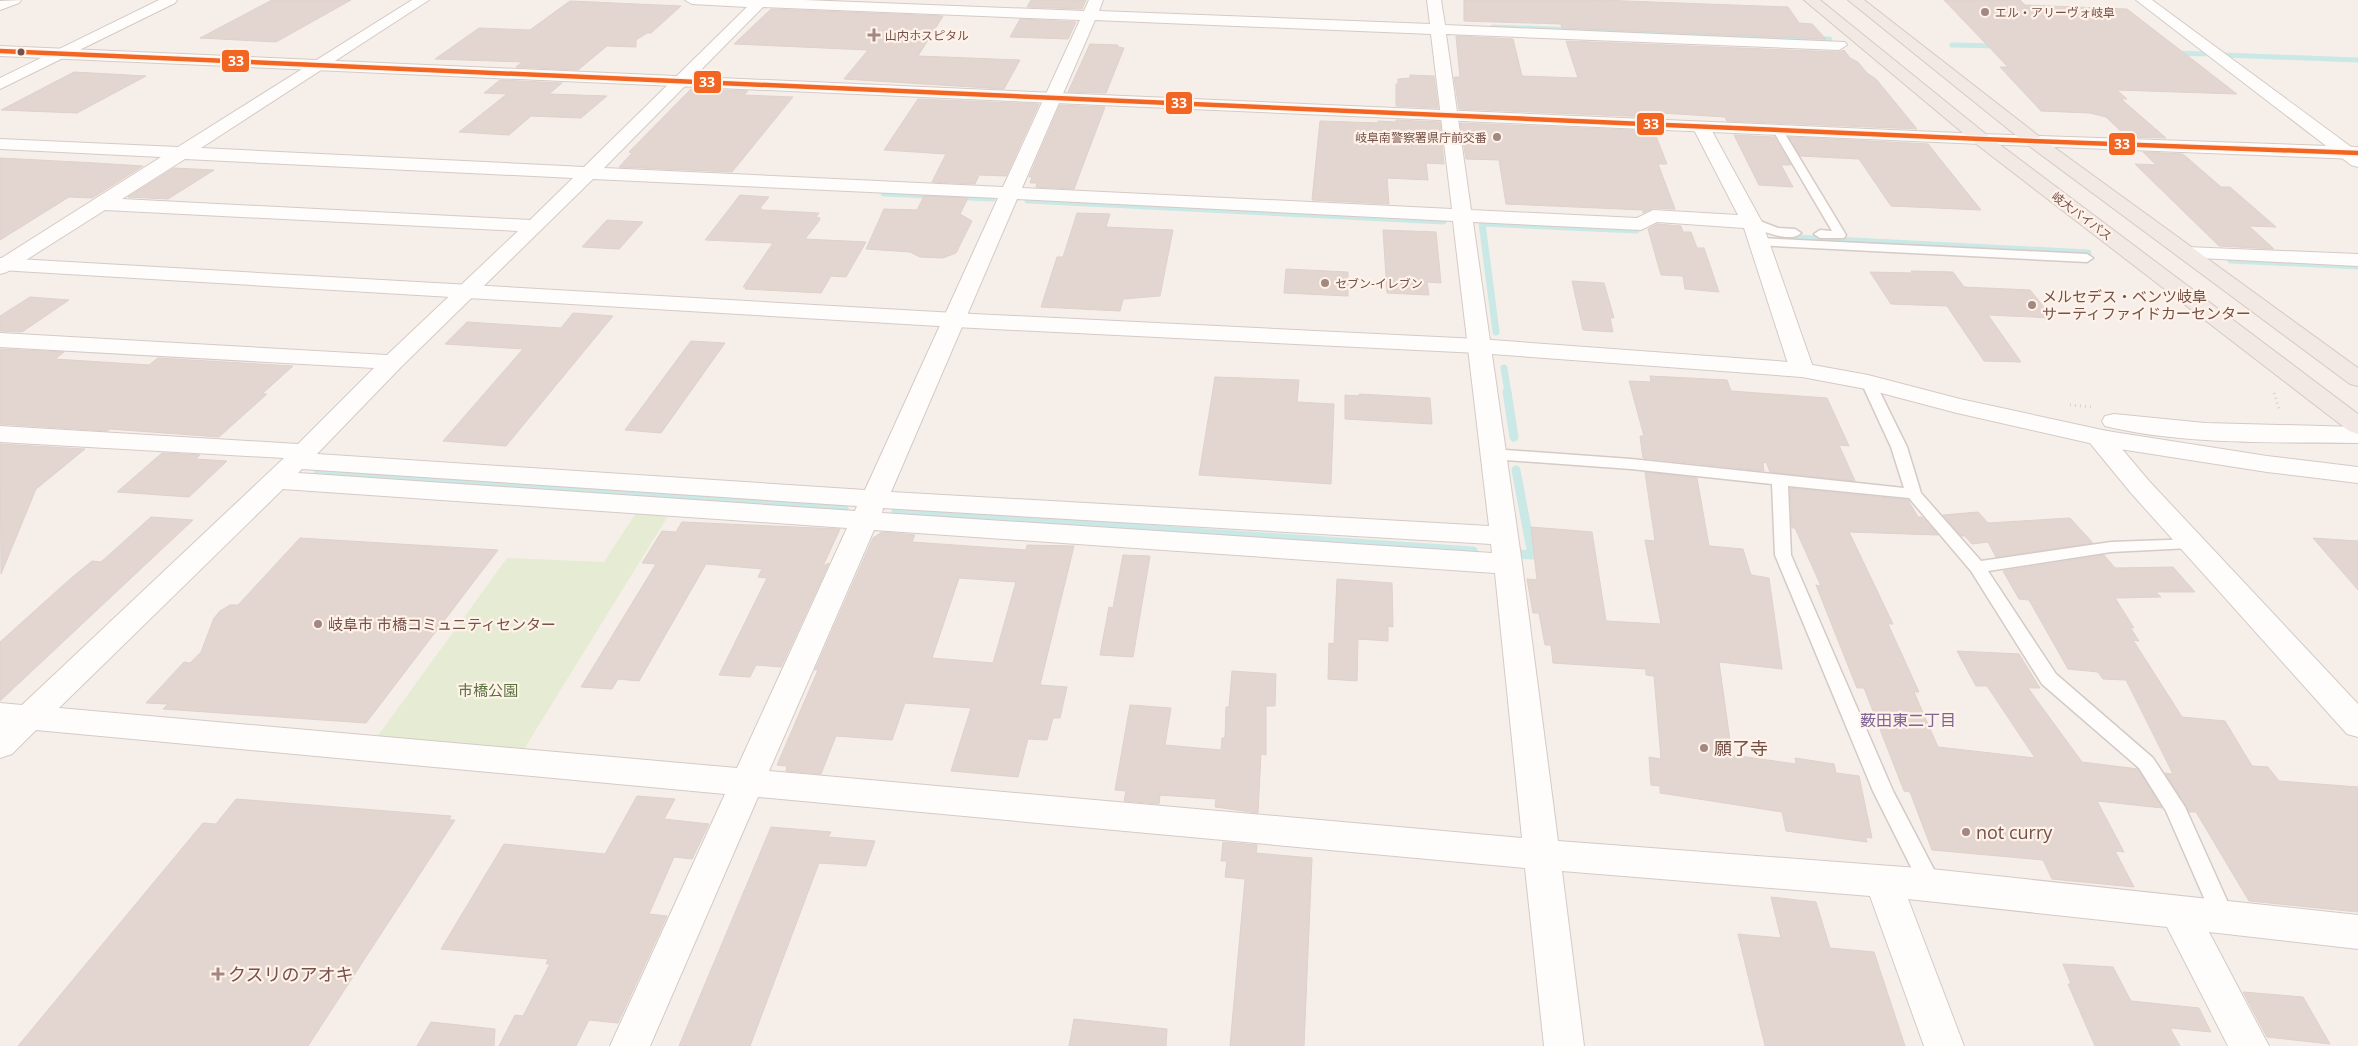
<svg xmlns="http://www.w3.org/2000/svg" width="2358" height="1046" viewBox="0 0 2358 1046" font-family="'Open Sans','Noto Sans JP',sans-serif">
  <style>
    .green { fill: #e6ecd3 }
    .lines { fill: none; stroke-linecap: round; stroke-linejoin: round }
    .stream-far2 { stroke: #cae9e6; stroke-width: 5 }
    .stream-far1 { stroke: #cae9e6; stroke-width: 7 }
    .stream { stroke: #cae9e6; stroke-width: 9 }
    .building { fill: #e3d6d0; stroke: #dfd1cb; fill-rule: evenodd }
    .service-casing { stroke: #d4cac6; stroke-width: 3 }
    .minor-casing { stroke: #d4cac6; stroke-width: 2 }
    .tertiary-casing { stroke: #d4cac6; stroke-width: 2 }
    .trunk-casing { stroke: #d5c9c5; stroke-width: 2 }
    .path { stroke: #dacfcc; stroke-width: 3; stroke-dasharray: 1 4; stroke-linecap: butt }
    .service { fill: #fefdfc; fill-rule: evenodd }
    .minor { fill: #fefdfc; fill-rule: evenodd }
    .tertiary { fill: #fefdfc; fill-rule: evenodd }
    .trunk { fill: #f2e8e4; fill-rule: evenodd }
    .bus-1-casing { stroke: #fff2e9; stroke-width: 7 }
    .bus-1 { stroke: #f26522; stroke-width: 4.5 }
    .poi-dot { fill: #a28881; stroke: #fff2e9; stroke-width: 2 }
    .bus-dot { fill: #745149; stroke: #fff2e9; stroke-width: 2 }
    .labels { text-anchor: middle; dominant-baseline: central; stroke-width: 4.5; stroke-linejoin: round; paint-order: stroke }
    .far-poi-label { font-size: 12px; fill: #745149; stroke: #fff2e9; text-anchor: start }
    .far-street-label { font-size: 12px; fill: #745149; stroke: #fff2e9 }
    .poi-label { font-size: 15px; fill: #745149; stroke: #fff2e9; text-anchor: start }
    .park-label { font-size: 15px; fill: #58743e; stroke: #fff2e9 }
    .neighbourhood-label { font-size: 16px; fill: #7d6498; stroke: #fff2e9 }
    .near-poi-label { font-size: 18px; fill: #745149; stroke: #fff2e9; text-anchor: start }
    .line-badge { stroke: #fff2e9; stroke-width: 2 }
    .badge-label { font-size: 14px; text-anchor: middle; font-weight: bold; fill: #fff }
  </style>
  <rect width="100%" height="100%" fill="#f6efe9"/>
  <!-- green -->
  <polygon class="green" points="636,513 668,516 521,754 371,745 507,558 604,562"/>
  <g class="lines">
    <!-- stream-far2 -->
    <g class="stream-far2">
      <polyline points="1493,27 1830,39"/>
      <polyline points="1952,45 1999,46"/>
      <polyline points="2174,53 2204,54"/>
      <polyline points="2224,55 2358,60"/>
    </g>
    <!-- stream-far1 -->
    <g class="stream-far1">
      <polyline points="884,193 992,198"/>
      <polyline points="1028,200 1443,221"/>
      <polyline points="1796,238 2088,253"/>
      <polyline points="2231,260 2358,266"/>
      <polyline points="1496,332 1482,223 1636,230"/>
      <polyline points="1504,368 1508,393"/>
    </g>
    <!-- stream -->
    <g class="stream">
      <polyline points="1507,392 1514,437"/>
      <polyline points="1516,470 1532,555 1519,554"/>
      <polyline points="318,474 844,508"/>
      <polyline points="896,512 1473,551"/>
    </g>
  </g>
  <!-- building -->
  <g class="building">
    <polygon points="272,0 351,0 276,42 200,38"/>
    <polygon points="1031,0 1086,0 1082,9 1027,7"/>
    <polygon points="1464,0 1599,0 1788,7 1799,23 1812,24 1826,39 1562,28 1561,24 1464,21"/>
    <polygon points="1944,0 2020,0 2025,5 2127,9 2237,94 2117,90 2127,99 2121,99 2166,138 2127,137 2106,117 2090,113 2041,111 2000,67 2008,67"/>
    <polygon points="570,1 681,6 651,33 647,33 636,40 636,47 607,46 578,70 516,67 522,62 435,59 479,28 530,30"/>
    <polygon points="771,9 943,16 918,56 1020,60 1004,89 844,79 868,50 734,44"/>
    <polygon points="1020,19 1076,22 1068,39 1010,37"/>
    <polygon points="1456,36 1513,39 1522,76 1578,78 1566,41 1839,52 1844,50 1850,58 1858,62 1867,73 1876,79 1917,129 1727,121 1725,117 1646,112 1648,117 1459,109 1454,77 1460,77"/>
    <polygon points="1090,44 1118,45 1118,47 1124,48 1106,93 1068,92"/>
    <polygon points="74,72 146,76 77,113 1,110"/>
    <polygon points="1410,75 1434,76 1438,108 1396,106 1396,84 1398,84 1398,79 1410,78"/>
    <polygon points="500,80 562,83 549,94 607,96 581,118 531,116 509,135 459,132 507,94 484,93"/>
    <polygon points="691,89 748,91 744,95 793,97 732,172 619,167 632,153 629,152"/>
    <polygon points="918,99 1039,104 1006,176 979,175 975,184 932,182 946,154 884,150"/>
    <polygon points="1060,105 1105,107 1074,189 1036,187 1037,183 1030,183 1032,177 1029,177"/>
    <polygon points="1396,120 1440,122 1444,164 1426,163 1428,180 1387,178 1389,204 1312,200 1320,121 1378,123 1378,121 1396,122"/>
    <polygon points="1460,123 1654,131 1667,164 1658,164 1675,209 1653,208 1643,213 1643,210 1506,204 1499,160 1466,159"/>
    <polygon points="1734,135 1774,137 1791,165 1781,165 1793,187 1759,185"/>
    <polygon points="1789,137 1928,144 1981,210 1891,206 1859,159 1800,156"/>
    <polygon points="2143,152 2183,154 2221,187 2230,187 2276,227 2249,226 2274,249 2219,246 2135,164 2156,165"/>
    <polygon points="0,158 96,163 143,166 92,198 69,197 0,240"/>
    <polygon points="174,168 214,170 168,199 128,197"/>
    <polygon points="740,195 769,197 760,208 763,210 819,213 816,217 820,218 819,221 805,239 866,242 846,277 831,276 821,293 745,289 746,287 743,287 773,243 705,240"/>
    <polygon points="924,196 968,198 960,214 972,221 956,253 943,258 920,257 910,252 866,249 884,209 917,210"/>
    <polygon points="1077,213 1110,214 1106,227 1173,230 1160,296 1123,299 1120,311 1041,307 1057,257 1063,257"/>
    <polygon points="607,220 643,222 619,249 582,247"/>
    <polygon points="1657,224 1681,226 1683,232 1691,232 1697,248 1704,248 1719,292 1685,289 1683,276 1661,275 1648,229"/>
    <polygon points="1383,230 1436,232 1441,283 1427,282 1429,295 1387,293"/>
    <polygon points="1286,269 1348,272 1348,296 1284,293"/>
    <polygon points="1911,271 1953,272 1964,287 2030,290 2053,318 1988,315 2021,362 1984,361 1947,306 1891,304 1870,272 1913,273"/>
    <polygon points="1572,281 1604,283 1614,318 1610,318 1613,332 1583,330"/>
    <polygon points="30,297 69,300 22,332 0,331 0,316"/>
    <polygon points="573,313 613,316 506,446 443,441 523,349 445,344 467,322 561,328"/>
    <polygon points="691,341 725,343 661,433 625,430"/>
    <polygon points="0,349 64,352 55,359 149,365 158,358 293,366 262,394 267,394 219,437 110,429 107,431 0,424"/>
    <polygon points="1650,376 1727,380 1731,391 1827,398 1849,446 1839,445 1855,481 1770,472 1766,462 1763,463 1764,471 1643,458 1640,436 1644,436 1629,381 1651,382"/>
    <polygon points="1215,377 1299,380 1297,402 1334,404 1331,484 1199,475"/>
    <polygon points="1359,394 1430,398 1432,424 1345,419 1345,395 1359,396"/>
    <polygon points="0,444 85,449 36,489 1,574"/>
    <polygon points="162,453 200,455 196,459 227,461 189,497 117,492"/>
    <polygon points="1645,472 1697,478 1709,546 1743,549 1751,575 1769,578 1782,669 1719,662 1732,755 1796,764 1795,758 1834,764 1836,773 1859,776 1872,838 1866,837 1867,842 1786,831 1782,812 1660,793 1660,786 1651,785 1649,757 1661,759 1654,676 1646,675 1646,669 1553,663 1551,645 1545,645 1539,613 1533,613 1527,579 1537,580 1531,527 1592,532 1606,621 1661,624 1645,540 1655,541"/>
    <polygon points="1790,488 1908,500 1918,517 1922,517 1938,535 1849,532 1893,624 1888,624 1919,692 1914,692 1938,747 2035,758 1987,686 1976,686 1957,651 2019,654 2040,688 2028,688 2082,762 2138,769 2162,808 2097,801 2124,852 2115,851 2134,887 2052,879 2043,860 1932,850 1910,792 1904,791 1864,688 1857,688 1816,585 1821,586 1795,528 1792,528"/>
    <polygon points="1978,512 1988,523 2070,518 2093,543 1996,557 1988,542 1972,544 1965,536 1961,536 1943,515"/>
    <polygon points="151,517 193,520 0,701 0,642 70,579 92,561 101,562"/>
    <polygon points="682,522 840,529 823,566 829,563 781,667 756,665 750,677 719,675 767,578 758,577 762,569 706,564 639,681 618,679 612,689 581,687 656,564 642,563 662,531 676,532"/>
    <path d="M882 532 915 535 912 542 1026 550 1027 545 1074 546 1040 685 1067 687 1060 718H1053L1047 740 1028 739 1018 777 951 771 971 708 905 703 892 740 836 736 821 774 786 771 787 766 777 765 818 670H815L873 538ZM959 578 1016 582 993 663 932 658Z"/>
    <polygon points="300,538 498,550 366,723 163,709 168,704 146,703 184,662 190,663 201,652 214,618 220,611 230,605 238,605"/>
    <polygon points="2313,538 2358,541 2358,590"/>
    <polygon points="1123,555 1150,556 1133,657 1100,655 1109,607 1113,608"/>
    <polygon points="2104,555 2115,568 2173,567 2195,592 2156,592 2161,597 2115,598 2134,628 2130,627 2139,641 2133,640 2182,717 2225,721 2252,766 2268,767 2279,781 2358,787 2358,912 2249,901 2196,812 2189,812 2165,773 2173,774 2126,680 2103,679 2098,672 2068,669 2029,600 2019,599 2003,571"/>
    <polygon points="1337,579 1392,583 1393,627 1388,626 1388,641 1358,639 1357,681 1328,679 1329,643 1334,644"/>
    <polygon points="1232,671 1276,674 1275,706 1266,706 1266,755 1261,754 1258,813 1215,807 1216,799 1160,795 1159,804 1124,801 1126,791 1115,790 1130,705 1171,708 1165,745 1221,750 1222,738 1225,738 1226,707 1229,707"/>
    <polygon points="637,796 675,799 664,819 709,824 692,859 674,857 649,914 667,916 618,1023 589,1020 576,1046 499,1046 515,1015 523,1016 550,964 546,964 548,959 441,949 504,844 605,854"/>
    <polygon points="236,799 451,816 449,820 455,820 308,1046 18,1046 203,823 216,824"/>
    <polygon points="771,827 831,832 828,837 875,841 866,866 819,863 750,1046 679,1046"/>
    <polygon points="1223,842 1257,845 1256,853 1312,858 1304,1046 1230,1046 1245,879 1225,877 1227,861 1221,861"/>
    <polygon points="1771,897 1816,902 1830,948 1874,952 1905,1046 1765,1046 1738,934 1781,938"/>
    <polygon points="2063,964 2113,967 2131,1001 2199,1008 2211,1032 2170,1028 2180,1046 2095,1046 2068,984 2071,984"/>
    <polygon points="2243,992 2303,997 2330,1044 2267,1037"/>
    <polygon points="1074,1019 1167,1029 1166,1046 1069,1046"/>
    <polygon points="431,1022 495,1029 494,1046 417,1046"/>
  </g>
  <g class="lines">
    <defs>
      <g id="service">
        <polygon points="1777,126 1782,129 1846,235 1844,238 1820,238 1814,234 1820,230 1832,231 1772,129"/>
        <path d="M1752 218 1778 228 1795 229 1801 233C1790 244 1760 230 1748 225V219Z"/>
        <polygon points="1760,238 2087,254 2093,258 2087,262 1756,245 1754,242 1756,239"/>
        <polygon points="1868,378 1875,382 1907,447 1921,493 1981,561 2111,542 2196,539 2198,543 2196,547 2190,548 2111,552 1988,571 2056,674 2153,758 2185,807 2234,916 2231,923 2223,926 2215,923 2166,811 2139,768 2042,684 1971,571 1909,498 1788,486 1791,555 1893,791 1942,885 1939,891 1931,894 1923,891 1873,791 1775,555 1772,484 1631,469 1492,459 1484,454 1492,449 1631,459 1904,488 1891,447 1861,382"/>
      </g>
      <g id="minor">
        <polygon points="159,0 177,0 175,3 0,89 0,78"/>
        <path d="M412 0H429L201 148 584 167 747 7 692 4 685 0H804L1084 11 1089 0H1103L1099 11 1430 24 1427 0H1441L1445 25 1845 42 1847 45 1839 50 1446 34 1471 210 1637 218 1653 210 1738 215 1692 126 1695 122H1707L1762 222 1814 370 1810 375 1802 377 1794 375 1790 370 1744 228 1657 222 1641 230 1473 222 1522 564 1558 841 1931 869 2358 915V949L2209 932 2269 1046H2228L2167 927 1908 899 1964 1046H1924L1870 896 1562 871 1584 1046H1544L1525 868 758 797 650 1046H610L725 794 36 730 12 754 0 758V703L22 705 284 458 0 442V426L298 444 374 368 0 347V333L387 355 518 231 105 210 7 272 0 274V259L161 157 0 149V139L178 147ZM763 7 1080 20 1003 187 604 168ZM1095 20 1431 34 1452 209 1022 188ZM185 159 573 178 530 220 122 199ZM593 179 998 198 865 490 317 454 401 367ZM1017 199 1453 221 1489 526 891 492ZM302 469 857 506 855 511 298 473ZM283 489 847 528 737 768 59 708ZM883 508 1491 544 1492 553 882 513ZM874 530 1495 573 1522 838 769 771Z"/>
        <polygon points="2136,0 2152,0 2358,152 2358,167 2351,165"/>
        <polygon points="2187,247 2358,254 2358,266 2180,257 2177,253 2180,249"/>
        <path d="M2107 431 2116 434 2120 439 2117 443 2149 481 2358 704V737L2347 734 2131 493 2094 448 2090 443C2095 436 2098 433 2107 431Z"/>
      </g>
      <g id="tertiary">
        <polygon points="21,0 19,3 0,10 0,1"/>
        <polygon points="0,46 1981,134 2358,147 2358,159 1981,144 0,56"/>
        <polygon points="0,258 955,313 1478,339 1802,363 1868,375 1960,399 2107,431 2267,456 2358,467 2358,483 2267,472 2107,447 1957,413 1866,389 1802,377 1478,353 955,327 0,270"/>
        <path d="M2114 414 2205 423 2358 427V443C2279 442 2181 445 2105 426L2102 421 2105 416Z"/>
      </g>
      <g id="trunk">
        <polygon points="1804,0 1820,0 1987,135 2358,414 2358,434 2349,431 1975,143"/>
        <polygon points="1848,0 1864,0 2040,137 2358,368 2358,386 2350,384 2028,145"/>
      </g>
    </defs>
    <!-- service casing -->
    <use href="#service" class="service-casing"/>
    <!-- minor casing -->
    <use href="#minor" class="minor-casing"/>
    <!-- tertiary casing -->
    <use href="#tertiary" class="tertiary-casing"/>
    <!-- trunk casing -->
    <use href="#trunk" class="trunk-casing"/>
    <!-- path -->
    <g class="path">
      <polyline points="2274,393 2279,409"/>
      <polyline points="2070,405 2092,407"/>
    </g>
    <!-- service -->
    <use href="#service" class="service"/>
    <!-- minor -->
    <use href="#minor" class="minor"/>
    <!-- tertiary -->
    <use href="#tertiary" class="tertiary"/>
    <!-- trunk -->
    <use href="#trunk" class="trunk"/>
    <defs>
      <polyline id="bus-1" points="0,51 1981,139 2358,153"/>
    </defs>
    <!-- bus-1 casing -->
    <use href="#bus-1" class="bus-1-casing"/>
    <!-- bus-1 -->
    <use href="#bus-1" class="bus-1"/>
  </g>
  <!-- markers -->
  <g class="poi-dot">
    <circle cx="1985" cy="12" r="5"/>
    <path d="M871.5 27.5h5v5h5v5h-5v5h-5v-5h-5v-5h5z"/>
    <circle cx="1497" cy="137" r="5"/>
    <circle cx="1325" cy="283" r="5"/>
    <circle cx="2032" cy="305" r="5"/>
    <circle cx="318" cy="624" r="5"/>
    <circle cx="1704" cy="748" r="5"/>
    <circle cx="1966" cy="832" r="5"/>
    <path d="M215.5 966.5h5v5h5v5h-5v5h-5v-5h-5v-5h5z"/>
  </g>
  <circle class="bus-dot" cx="21" cy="52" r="4.5"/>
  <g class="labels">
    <!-- far-poi labels -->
    <g class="far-poi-label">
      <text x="1995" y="12">エル・アリーヴォ岐阜</text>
      <text x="885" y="35">山内ホスピタル</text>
      <text x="1487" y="137" text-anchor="end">岐阜南警察署県庁前交番</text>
      <text x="1335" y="283">セブン-イレブン</text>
    </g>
    <!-- far-street labels -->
    <g class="far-street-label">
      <text transform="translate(2082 216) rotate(37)">岐大バイパス</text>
    </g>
    <!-- poi labels -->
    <g class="poi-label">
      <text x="2042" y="296">メルセデス・ベンツ岐阜<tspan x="2042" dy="17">サーティファイドカーセンター</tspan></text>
      <text x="328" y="624">岐阜市 市橋コミュニティセンター</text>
    </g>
    <!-- park labels -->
    <g class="park-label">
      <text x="488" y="690">市橋公園</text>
    </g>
    <!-- neighbourhood labels -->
    <g class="neighbourhood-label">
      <text x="1908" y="720">薮田東二丁目</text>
    </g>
    <!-- near-poi labels -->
    <g class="near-poi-label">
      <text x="1714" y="748">願了寺</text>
      <text x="1976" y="832">not curry</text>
      <text x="228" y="974">クスリのアオキ</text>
    </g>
  </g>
  <g class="line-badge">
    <rect x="221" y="49" width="29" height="24" rx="5" fill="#f26522"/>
    <rect x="693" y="70" width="29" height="24" rx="5" fill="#f26522"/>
    <rect x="1165" y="91" width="28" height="24" rx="5" fill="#f26522"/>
    <rect x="1636" y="112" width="29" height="24" rx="5" fill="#f26522"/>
    <rect x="2108" y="132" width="28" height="24" rx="5" fill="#f26522"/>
  </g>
  <g class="badge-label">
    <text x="236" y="66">33</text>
    <text x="707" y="87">33</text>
    <text x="1179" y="108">33</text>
    <text x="1651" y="129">33</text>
    <text x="2122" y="149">33</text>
  </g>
</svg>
